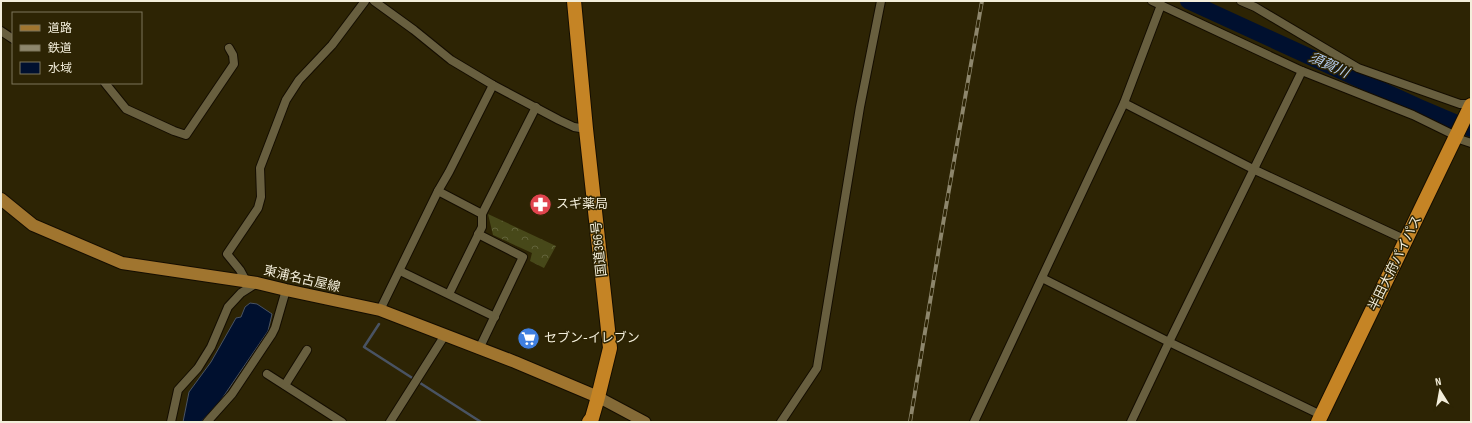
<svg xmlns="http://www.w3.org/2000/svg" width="1472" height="423" viewBox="0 0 1472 423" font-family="'Sofia Sans Condensed','Noto Sans JP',sans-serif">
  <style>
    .park { fill: url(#park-crowns) }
    .water { fill: #00102f; stroke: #495363 }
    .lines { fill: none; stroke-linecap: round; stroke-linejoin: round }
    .stream { stroke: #495363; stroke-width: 2.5 }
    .river { stroke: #00102f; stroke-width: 16 }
    .street-casing { stroke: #140d00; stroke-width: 10 }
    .secondary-casing { stroke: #140d00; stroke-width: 13 }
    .primary-casing { stroke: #140d00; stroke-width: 14 }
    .highway-casing { stroke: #140d00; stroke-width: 16 }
    .street { stroke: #685f3f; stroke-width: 8 }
    .secondary { stroke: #846a37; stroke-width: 11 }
    .primary { stroke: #a0752f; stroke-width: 12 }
    .highway { stroke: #c58425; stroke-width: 14 }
    .rail-casing { stroke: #8d866c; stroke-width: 4 }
    .rail { stroke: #2d2404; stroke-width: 2.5; stroke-dasharray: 8; stroke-linecap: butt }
    .labels { text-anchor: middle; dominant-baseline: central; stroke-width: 3; stroke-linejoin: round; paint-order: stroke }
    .poi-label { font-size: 13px; fill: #f3eedb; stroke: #2d2404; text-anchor: start }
    .street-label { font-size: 13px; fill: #f3eedb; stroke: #2d2404 }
    .water-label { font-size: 14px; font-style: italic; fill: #b5cdf1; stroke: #2d2404 }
  </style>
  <defs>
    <pattern id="park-crowns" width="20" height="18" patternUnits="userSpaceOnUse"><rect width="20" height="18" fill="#474819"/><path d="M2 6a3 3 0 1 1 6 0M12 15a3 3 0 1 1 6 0" fill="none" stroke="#62633a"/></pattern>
  </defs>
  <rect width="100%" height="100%" fill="#2d2404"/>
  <!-- park -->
  <polygon class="park" points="488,214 556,246 544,268 530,261 532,253 493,235"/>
  <!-- water -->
  <polygon class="water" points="250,303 257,304 272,314 268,331 221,400 201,422 183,422 189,392 211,362 236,318 241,317 245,307"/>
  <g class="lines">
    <!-- stream -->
    <polyline class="stream" points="379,324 364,347 481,422"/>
    <!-- river -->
    <polyline class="river" points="1188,1 1417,106 1471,129"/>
    <defs>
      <g id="street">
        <polyline points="374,1 414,30 451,60 493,85 559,120 574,127 586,129"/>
        <polyline points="1152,1 1302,71 1413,115 1456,136 1462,140 1471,143"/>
        <polyline points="1241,1 1255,7 1358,68 1460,104 1471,104"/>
        <polyline points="1,31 13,39"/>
        <polyline points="105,83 126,109 174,131 186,135 234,64 233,55 229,48"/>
        <polyline points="1124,103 1255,170 1406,240"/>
        <polyline points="438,191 482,214"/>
        <polyline points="478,234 523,257 479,349"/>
        <polyline points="400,271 495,317"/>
        <polyline points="1042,278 1169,342 1321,415"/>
        <polyline points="246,281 240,270 227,254 258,208 261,197 260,168 286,100 299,80 332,45 365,1"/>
        <polyline points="449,294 482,227 482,214 536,107"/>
        <polyline points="380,310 438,191 449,172 493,85"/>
        <polyline points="267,374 342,422"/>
        <polyline points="285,385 307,350"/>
        <polyline points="171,422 178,390 198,368 211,347 228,307 241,293 257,283"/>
        <polyline points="207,422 232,394 272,334 275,328 286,290"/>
        <polyline points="390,422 445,335"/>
        <polyline points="781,422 817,368 860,107 881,1"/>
        <polyline points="974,422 1124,103 1161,5"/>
        <polyline points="1131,422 1169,342 1302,71"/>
      </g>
      <polyline id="secondary" points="598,397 645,422"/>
      <polyline id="primary" points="1,199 33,225 122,263 257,283 286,290 380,310 515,362 598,397"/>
      <g id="highway">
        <polyline points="574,1 586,129 610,348 598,397 592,418 589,422"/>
        <polyline points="1318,422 1471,105"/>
      </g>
    </defs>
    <!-- street casing -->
    <use href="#street" class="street-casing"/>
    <!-- secondary casing -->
    <use href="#secondary" class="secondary-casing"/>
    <!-- primary casing -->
    <use href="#primary" class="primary-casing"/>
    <!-- highway casing -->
    <use href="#highway" class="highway-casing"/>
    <!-- street -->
    <use href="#street" class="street"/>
    <!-- secondary -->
    <use href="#secondary" class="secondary"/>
    <!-- primary -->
    <use href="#primary" class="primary"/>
    <!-- highway -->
    <use href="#highway" class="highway"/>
    <defs>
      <polyline id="rail" points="910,422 943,224 982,1"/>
    </defs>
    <!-- rail casing -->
    <use href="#rail" class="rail-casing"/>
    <!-- rail -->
    <use href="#rail" class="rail"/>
  </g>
  <!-- icons -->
  <defs>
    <symbol id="pharmacy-disc" viewBox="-11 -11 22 22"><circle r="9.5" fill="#e0444e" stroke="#2d2404"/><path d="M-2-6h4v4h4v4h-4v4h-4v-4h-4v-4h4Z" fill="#fff"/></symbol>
    <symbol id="supermarket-disc" viewBox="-11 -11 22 22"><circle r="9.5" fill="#3f7fe0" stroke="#2d2404"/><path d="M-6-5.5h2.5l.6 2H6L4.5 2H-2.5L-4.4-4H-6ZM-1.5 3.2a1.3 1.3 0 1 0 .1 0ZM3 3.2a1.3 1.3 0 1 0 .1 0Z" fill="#fff"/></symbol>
  </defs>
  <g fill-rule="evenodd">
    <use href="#pharmacy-disc" x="528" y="192" width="25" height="25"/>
    <use href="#supermarket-disc" x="516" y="326" width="25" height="25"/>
  </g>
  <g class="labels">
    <!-- poi labels -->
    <g class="poi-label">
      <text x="556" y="204">スギ薬局</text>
      <text x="544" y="338">セブン-イレブン</text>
    </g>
    <!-- street labels -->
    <g class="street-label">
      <text transform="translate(599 249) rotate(-96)">国道366号</text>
      <text transform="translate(1395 263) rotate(-64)">半田大府パイパス</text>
      <text transform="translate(302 279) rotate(13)">東浦名古屋線</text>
    </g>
    <!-- water labels -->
    <g class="water-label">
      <text transform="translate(1329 65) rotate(24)">須賀川</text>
    </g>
  </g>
  <!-- border -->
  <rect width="1472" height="423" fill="none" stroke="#f3eedb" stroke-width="4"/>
  <!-- legend -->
  <rect x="12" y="12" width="130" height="72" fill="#2d2404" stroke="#7c755a"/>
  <rect x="20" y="25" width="20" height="6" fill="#a0752f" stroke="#7c755a"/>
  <text x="48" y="32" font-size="12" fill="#f3eedb">道路</text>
  <rect x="20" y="45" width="20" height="6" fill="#8d866c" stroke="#7c755a"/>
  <text x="48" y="52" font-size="12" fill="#f3eedb">鉄道</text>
  <rect x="20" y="62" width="20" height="12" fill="#00102f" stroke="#7c755a"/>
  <text x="48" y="72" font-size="12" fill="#f3eedb">水域</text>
  <!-- north arrow -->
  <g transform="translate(1440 391) rotate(349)" stroke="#2d2404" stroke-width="3" paint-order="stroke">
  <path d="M0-3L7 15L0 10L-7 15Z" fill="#f3eedb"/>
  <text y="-6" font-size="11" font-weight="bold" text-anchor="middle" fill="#f3eedb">N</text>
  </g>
</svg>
